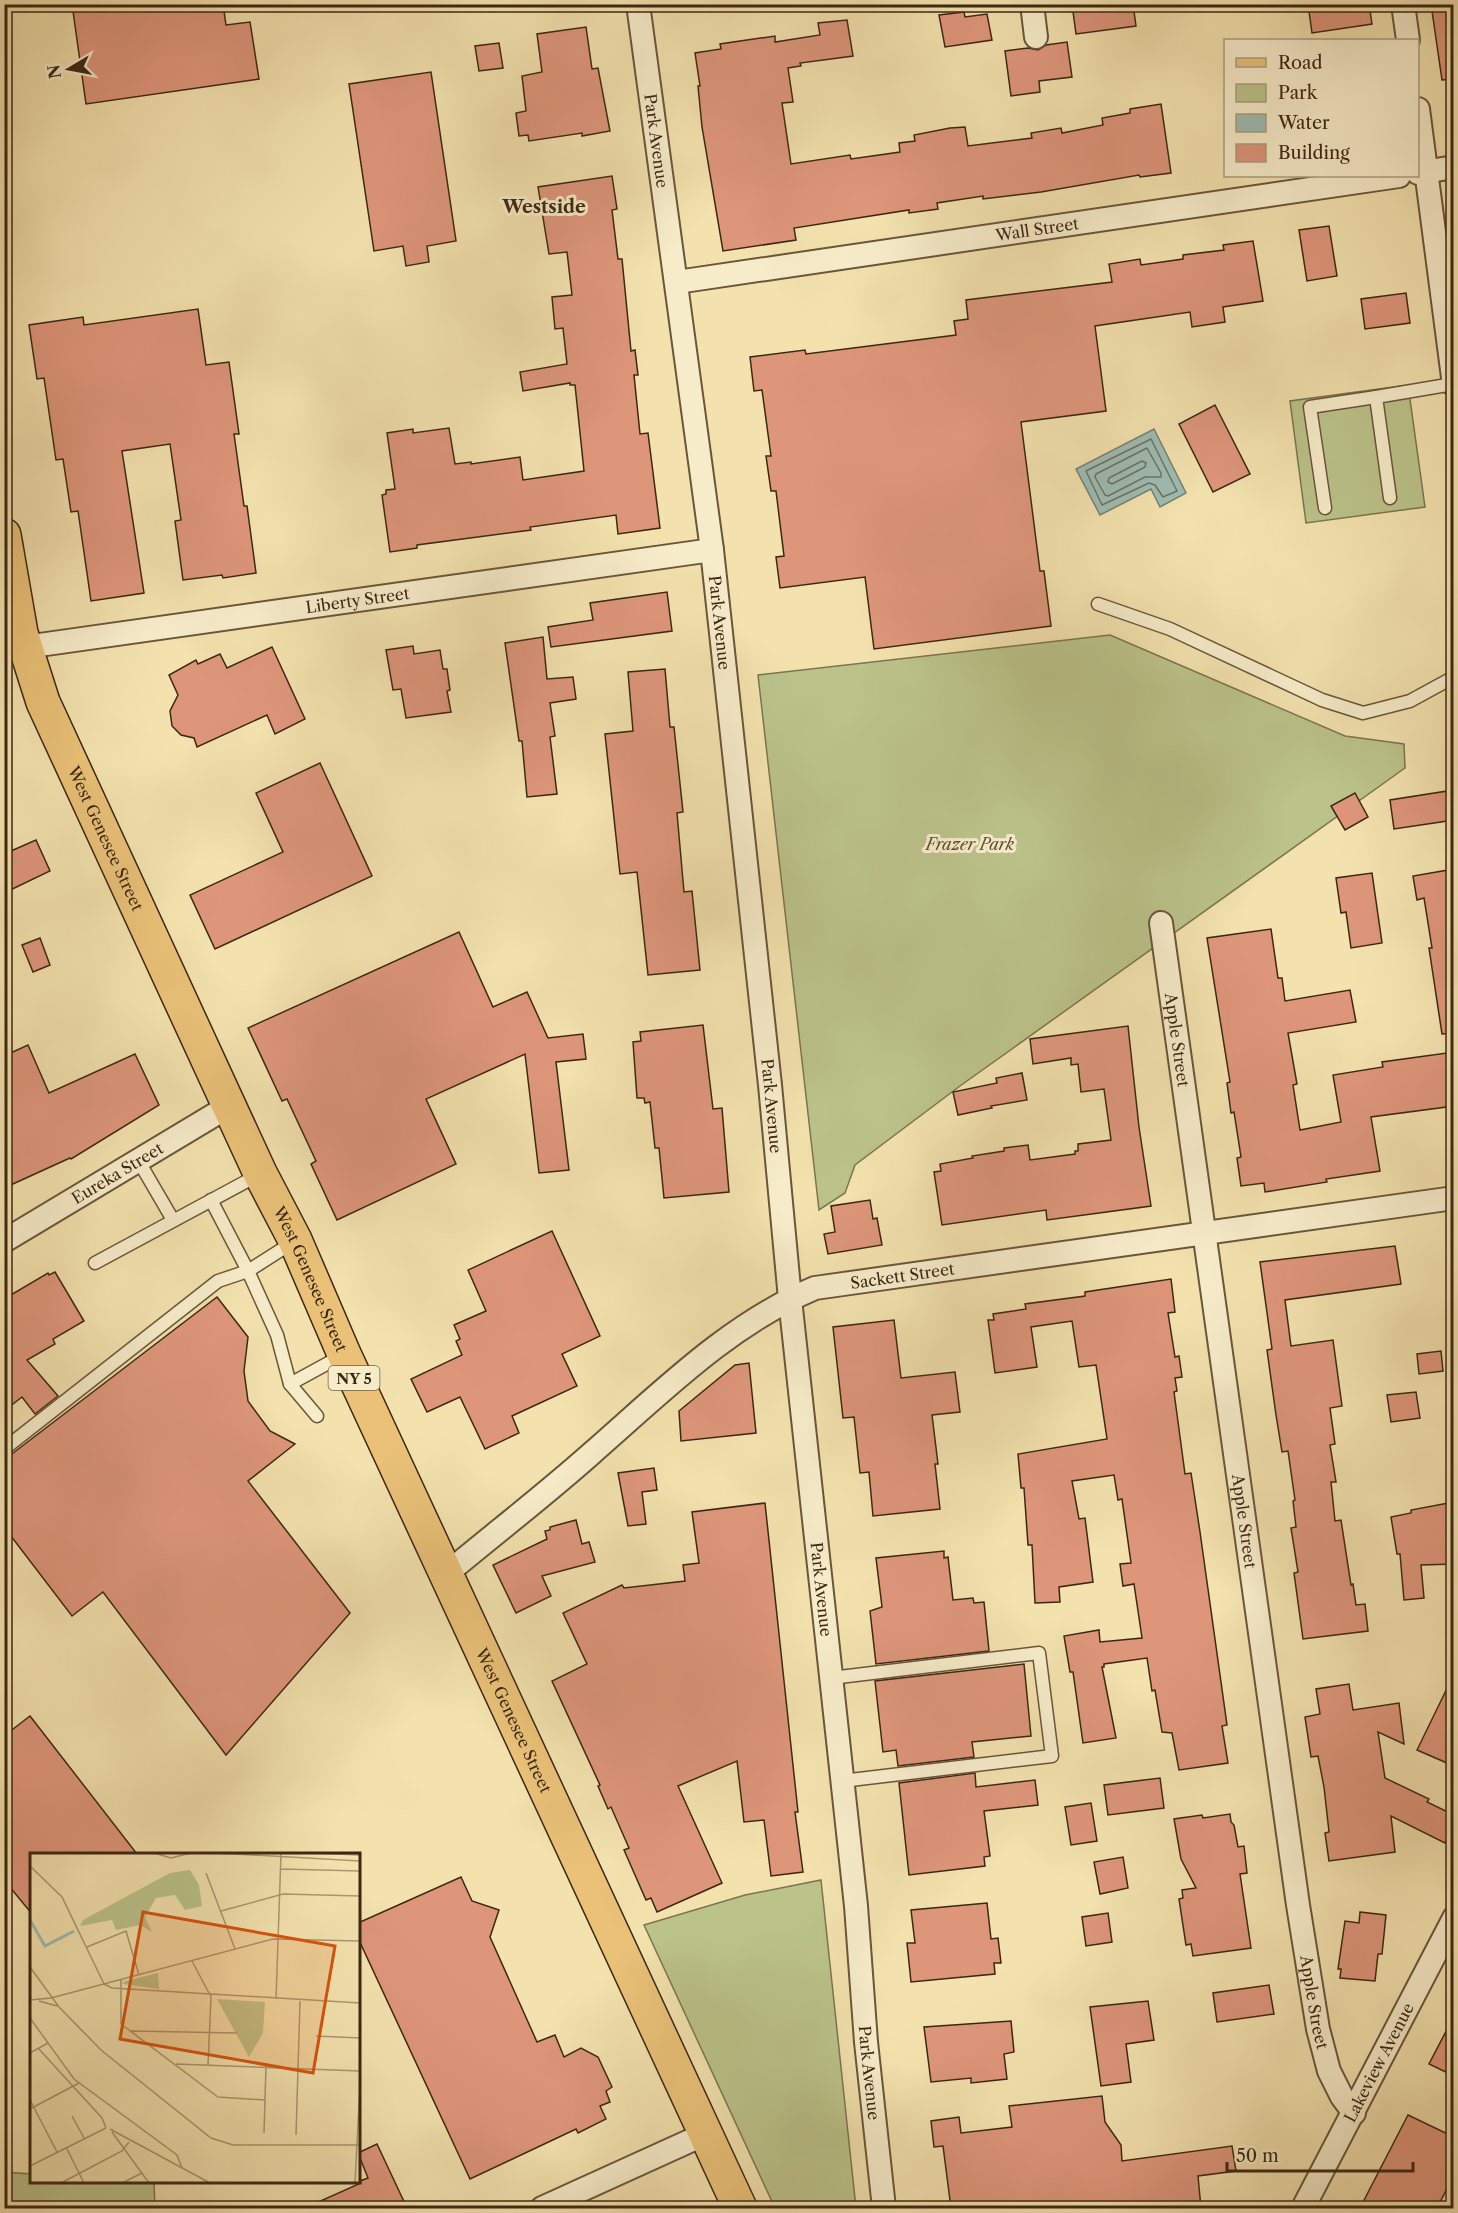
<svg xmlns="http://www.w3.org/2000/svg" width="1458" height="2213" viewBox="0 0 1458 2213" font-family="'Libre Caslon Text',serif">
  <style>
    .green { fill: #bbc38a; stroke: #7c754e; stroke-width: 1.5 }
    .water { fill: #9ebcb3; stroke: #778073; stroke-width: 1.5 }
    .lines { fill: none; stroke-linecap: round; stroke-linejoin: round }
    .shore { stroke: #6d7263; stroke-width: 1.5 }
    .building { fill: #de967b; stroke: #3c2713; stroke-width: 1.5 }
    .lane-casing { stroke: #6a563a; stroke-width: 15 }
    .street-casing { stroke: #6a563a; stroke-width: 26 }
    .primary-casing { stroke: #3c2713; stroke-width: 36 }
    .lane { stroke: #f7ecca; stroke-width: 12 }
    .street { stroke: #f7ecca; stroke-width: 22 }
    .primary { stroke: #eac177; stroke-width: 33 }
    .labels { text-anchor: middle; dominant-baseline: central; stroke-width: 6; stroke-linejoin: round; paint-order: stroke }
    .shield { fill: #f7ecca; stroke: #74624a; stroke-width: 1.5 }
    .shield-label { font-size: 15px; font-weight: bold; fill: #3c2713 }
    .street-label { font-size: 16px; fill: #3c2713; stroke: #f7ecca }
    .park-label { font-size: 16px; font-style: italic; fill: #5c4e31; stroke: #f7ecca }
    .neighbourhood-label { font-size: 18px; font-weight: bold; fill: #3c2713; stroke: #f7ecca }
    .inset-river { fill: none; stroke: #9ebcb3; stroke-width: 3 }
    .inset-road { fill: none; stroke: #aa9770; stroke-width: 1.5 }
    .view { fill: #d7540d; fill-opacity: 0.15; stroke: #d7540d; stroke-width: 3 }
    .inset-edge { fill: none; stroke: #3c2713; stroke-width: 3 }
  </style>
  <rect width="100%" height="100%" fill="#f3e2ae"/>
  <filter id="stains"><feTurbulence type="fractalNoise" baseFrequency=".00333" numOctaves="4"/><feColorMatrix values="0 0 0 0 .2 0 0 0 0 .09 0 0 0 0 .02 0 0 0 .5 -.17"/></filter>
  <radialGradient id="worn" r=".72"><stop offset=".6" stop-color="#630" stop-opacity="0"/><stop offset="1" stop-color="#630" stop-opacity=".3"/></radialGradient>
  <!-- green -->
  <g class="green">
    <polygon points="1408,385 1425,507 1306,523 1290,401"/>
    <polygon points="1110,635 1345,736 1404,744 1405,768 960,1086 855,1165 845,1193 819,1210 758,675"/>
    <polygon points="821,1880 856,2208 775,2208 644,1925 745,1895"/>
    <polygon points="4,2172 31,2174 32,2182 154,2182 155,2208 5,2208"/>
  </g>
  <!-- water -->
  <polygon class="water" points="1154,429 1186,493 1160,507 1151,489 1100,515 1076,469"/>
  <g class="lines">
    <!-- shore -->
    <g class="shore">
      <polygon points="1151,439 1177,491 1163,497 1155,485 1149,483 1102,505 1086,471"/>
      <polygon points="1147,448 1161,473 1161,477 1145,477 1108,496 1105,495 1095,477 1096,474"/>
      <polygon points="1142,461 1146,463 1145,467 1112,484 1108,482 1109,478"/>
    </g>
  </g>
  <!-- building -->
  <g class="building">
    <polygon points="72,4 223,4 226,25 250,22 259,79 86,104"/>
    <polygon points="1072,4 1133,4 1136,26 1076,34"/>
    <polygon points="1308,4 1369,4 1372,24 1312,33"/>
    <polygon points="1431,4 1454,4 1454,79 1442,80"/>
    <polygon points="964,12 965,17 987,14 992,40 945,47 939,15"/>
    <polygon points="847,20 853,56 800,63 801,66 788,68 793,102 782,103 791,164 850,155 851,159 900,152 899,143 915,141 914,135 950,128 965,127 968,146 1032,138 1031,133 1061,128 1062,133 1103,125 1102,118 1130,113 1130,109 1161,104 1171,173 1140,177 1139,175 1041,192 983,199 983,196 937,203 938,209 909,213 909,210 794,228 796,240 723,251 702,127 698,86 700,86 695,53 721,49 720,44 775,36 775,42 820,35 818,23"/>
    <polygon points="586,27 592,69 598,68 610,131 582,136 582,133 529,141 528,135 519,136 516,113 526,111 522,76 542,72 537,34"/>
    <polygon points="1067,42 1072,77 1039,81 1040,92 1011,96 1005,51 1028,48 1038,50 1046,45"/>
    <polygon points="499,43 503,68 479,71 475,46"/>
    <polygon points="431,72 456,241 427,246 429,262 406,266 403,246 374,251 349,84"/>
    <polygon points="612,176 617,209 612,210 618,259 622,259 631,351 635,350 638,375 634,375 640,434 648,433 660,528 618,534 616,515 530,527 531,530 417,545 417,548 390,552 382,495 386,494 386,490 395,489 387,433 413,429 413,433 449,428 455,464 471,462 471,464 520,457 523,480 584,471 575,385 570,385 570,383 523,391 520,372 567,364 563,328 555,329 552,297 572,295 567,252 549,254 538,187"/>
    <polygon points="1329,226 1337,276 1307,281 1299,230"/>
    <polygon points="1253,241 1263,301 1223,307 1225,322 1192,327 1190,312 1095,326 1106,411 1021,422 1040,571 1044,571 1051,626 874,649 865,577 780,588 776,557 784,556 776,491 771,491 766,456 771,456 762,390 754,391 750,357 805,350 806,354 956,335 954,321 968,319 966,300 1112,282 1109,264 1140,259 1141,265 1183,259 1183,255 1224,250 1223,245"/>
    <polygon points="1406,293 1410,323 1365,329 1361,299"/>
    <polygon points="198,309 206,365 229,362 239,434 234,434 244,506 247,506 256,573 223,578 222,575 183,580 175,521 181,520 170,444 122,451 144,593 91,601 78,511 71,512 63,459 56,460 44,378 37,379 29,325 83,317 84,325"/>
    <polygon points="1215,405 1250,474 1213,492 1179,424"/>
    <polygon points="667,592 672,631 551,647 548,627 593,620 590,603"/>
    <polygon points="543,637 547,679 573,677 576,699 550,703 555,736 550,737 557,794 527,797 522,741 519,741 505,643"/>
    <polygon points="413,646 414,654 440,650 443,669 447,669 450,690 447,691 451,712 406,718 401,689 393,690 386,650"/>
    <polygon points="272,647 305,719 275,734 267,715 197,747 194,738 181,735 172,726 170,711 178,695 169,675 196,660 198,664 220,654 227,668"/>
    <polygon points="665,669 670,727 674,727 683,812 677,813 684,892 692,891 700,970 648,975 637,872 620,874 605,734 633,731 628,672"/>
    <polygon points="320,763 372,876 215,949 190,895 283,852 256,793"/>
    <polygon points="1454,790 1454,820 1394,829 1390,800"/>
    <polygon points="1355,793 1368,817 1345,830 1331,806"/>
    <polygon points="36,840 50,871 4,893 4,854"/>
    <polygon points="1454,869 1454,1033 1442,1034 1429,948 1432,948 1424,898 1417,900 1413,876"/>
    <polygon points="1372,873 1382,943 1351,948 1346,912 1341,913 1336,878"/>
    <polygon points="1271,929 1278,978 1282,978 1285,1001 1350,990 1356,1022 1288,1033 1297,1084 1293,1085 1300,1130 1341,1122 1333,1075 1383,1067 1382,1062 1454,1052 1454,1106 1371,1117 1380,1171 1326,1179 1327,1182 1265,1192 1264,1183 1241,1186 1237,1158 1241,1157 1234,1112 1231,1113 1227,1083 1230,1082 1207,938"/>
    <polygon points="459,932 493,1007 527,992 548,1038 583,1034 586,1059 556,1062 569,1170 539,1173 525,1054 426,1099 456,1164 337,1220 311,1164 316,1161 287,1099 282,1101 248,1028"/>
    <polygon points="40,938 50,965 33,972 22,945"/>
    <polygon points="703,1025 713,1109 722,1108 729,1192 664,1198 659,1148 655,1148 650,1102 645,1103 644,1098 637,1098 633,1042 641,1041 640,1032"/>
    <polygon points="1128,1026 1139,1127 1151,1206 1047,1220 1046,1210 942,1225 934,1172 941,1171 940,1164 973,1158 972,1156 1004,1151 1004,1148 1028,1145 1030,1160 1075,1154 1075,1151 1078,1151 1078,1144 1111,1140 1104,1089 1081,1092 1078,1064 1071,1065 1071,1058 1033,1064 1030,1039"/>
    <polygon points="28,1045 49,1093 135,1054 159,1105 71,1159 70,1158 4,1188 4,1056"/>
    <polygon points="1022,1073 1027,1100 991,1106 992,1108 958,1115 953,1092 997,1083 996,1078"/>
    <polygon points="870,1200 873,1219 877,1218 882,1245 828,1254 824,1234 835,1232 831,1206"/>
    <polygon points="552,1231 600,1336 562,1354 577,1386 512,1416 519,1433 485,1449 460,1397 427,1412 411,1379 462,1355 456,1341 460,1339 454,1325 486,1311 468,1270"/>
    <polygon points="1395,1246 1401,1284 1285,1300 1291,1346 1333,1340 1342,1406 1330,1408 1335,1444 1330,1445 1336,1482 1331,1482 1335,1521 1341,1520 1351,1585 1353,1584 1356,1605 1365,1604 1368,1631 1303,1639 1294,1573 1298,1572 1291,1528 1296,1527 1293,1501 1295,1500 1288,1451 1282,1452 1276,1415 1267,1350 1272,1349 1260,1262"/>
    <polygon points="55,1272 84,1321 53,1339 55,1344 27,1360 58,1396 35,1414 22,1397 4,1411 4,1299 48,1273 49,1275"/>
    <polygon points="1171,1279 1175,1312 1168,1313 1175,1357 1179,1356 1182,1377 1175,1378 1177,1391 1174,1392 1185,1474 1191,1473 1200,1532 1227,1725 1222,1726 1228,1763 1179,1770 1172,1733 1162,1732 1155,1690 1152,1691 1147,1658 1104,1664 1104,1667 1102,1667 1116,1738 1083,1743 1073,1672 1070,1672 1064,1636 1099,1630 1100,1642 1142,1638 1134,1584 1123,1586 1120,1564 1131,1563 1122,1499 1118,1500 1114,1475 1072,1481 1079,1519 1085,1518 1093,1582 1059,1587 1060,1602 1035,1603 1032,1545 1028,1545 1024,1488 1021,1488 1018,1454 1107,1439 1096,1365 1079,1367 1072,1321 1031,1327 1037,1367 995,1373 988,1320 994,1320 993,1314 1026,1309 1025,1304 1085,1296 1085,1292"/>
    <polygon points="217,1297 248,1337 244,1371 248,1401 270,1431 295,1444 248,1481 350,1613 226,1755 103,1592 72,1616 4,1527 4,1460"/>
    <polygon points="894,1320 901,1378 955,1372 960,1412 932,1415 938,1464 935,1464 940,1509 873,1516 869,1472 860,1473 854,1417 843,1418 833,1327"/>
    <polygon points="1441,1351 1443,1371 1419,1374 1417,1354"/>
    <polygon points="749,1363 756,1433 681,1441 679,1411 735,1365"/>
    <polygon points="1416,1392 1420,1418 1391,1422 1387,1395"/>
    <polygon points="654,1468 657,1490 642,1492 646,1524 628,1526 618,1473"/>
    <polygon points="1454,1502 1454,1564 1421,1565 1424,1598 1404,1600 1400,1554 1397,1554 1391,1517 1411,1513 1411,1510"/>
    <polygon points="765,1503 798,1812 795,1812 803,1872 771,1876 764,1820 744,1822 737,1761 678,1786 722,1883 657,1912 651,1898 646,1900 624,1850 629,1848 611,1807 608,1809 598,1786 600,1785 552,1681 587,1664 563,1613 622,1585 624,1588 685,1581 683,1565 699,1563 692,1512"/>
    <polygon points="576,1520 582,1544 589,1542 595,1562 542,1576 551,1596 516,1613 493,1565 547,1539 545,1531 550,1530 550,1527"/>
    <polygon points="944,1551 944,1558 948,1557 953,1600 973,1598 974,1603 984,1602 989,1651 876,1664 870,1611 882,1607 876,1558"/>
    <polygon points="1024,1664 1031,1736 972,1742 974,1757 898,1766 896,1750 883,1752 875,1681"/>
    <polygon points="1454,1674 1454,1766 1417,1750"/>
    <polygon points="1349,1684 1353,1710 1399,1703 1404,1744 1378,1732 1385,1778 1429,1799 1427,1802 1454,1815 1454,1826 1445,1843 1391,1816 1395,1852 1329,1861 1325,1833 1329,1832 1324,1787 1318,1756 1311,1757 1305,1717 1320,1714 1316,1689"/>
    <polygon points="30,1716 137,1854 32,1854 32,1914 4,1880 4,1736"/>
    <polygon points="975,1773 976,1787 1035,1780 1038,1805 984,1811 990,1856 984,1857 985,1866 909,1875 899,1783"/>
    <polygon points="1160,1778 1164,1808 1108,1815 1104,1785"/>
    <polygon points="1091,1803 1097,1841 1071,1845 1065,1807"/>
    <polygon points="1230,1814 1231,1822 1234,1825 1238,1847 1244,1846 1247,1873 1240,1874 1251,1948 1193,1956 1191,1944 1186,1945 1179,1899 1183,1898 1182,1890 1196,1888 1181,1859 1174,1819 1202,1815 1203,1818"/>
    <polygon points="1123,1857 1128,1888 1100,1894 1094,1862"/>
    <polygon points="461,1877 472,1901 499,1910 490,1937 537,2042 555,2035 564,2057 581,2048 598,2057 612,2087 606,2091 610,2102 600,2106 606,2119 578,2133 576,2129 470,2179 358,1938 358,1923"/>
    <polygon points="987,1903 991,1939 998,1938 1001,1963 994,1963 995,1974 911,1982 907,1943 915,1943 911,1910"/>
    <polygon points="1360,1912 1386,1915 1382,1954 1378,1954 1375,1981 1340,1978 1341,1969 1338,1969 1345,1921 1359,1923"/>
    <polygon points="1108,1913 1112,1942 1086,1946 1082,1917"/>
    <polygon points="1269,1985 1274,2014 1217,2022 1213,1993"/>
    <polygon points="1148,2001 1154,2040 1126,2044 1131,2082 1101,2086 1090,2007"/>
    <polygon points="1454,2016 1454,2076 1429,2064"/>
    <polygon points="1011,2021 1014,2052 1004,2054 1007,2079 971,2083 971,2078 931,2082 924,2027"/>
    <polygon points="1102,2096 1105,2122 1121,2145 1122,2161 1232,2146 1236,2171 1198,2176 1201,2208 1016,2208 1016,2205 985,2208 951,2208 943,2146 934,2147 931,2121 959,2117 961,2133 1012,2127 1009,2106"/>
    <polygon points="1408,2115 1454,2137 1454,2175 1437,2208 1360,2208"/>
    <polygon points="377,2144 407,2208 305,2208 361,2183 360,2181 368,2178 358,2153"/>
  </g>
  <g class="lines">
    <defs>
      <g id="lane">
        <polyline points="1390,498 1376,397 1453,384"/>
        <polyline points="1325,508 1310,407 1376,397"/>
        <polyline points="1098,604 1170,629 1322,700 1363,713 1410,701 1454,677"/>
        <polyline points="138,1160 173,1220"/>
        <polyline points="211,1200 248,1271 277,1335 290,1384 343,1355"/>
        <polyline points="95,1263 260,1174"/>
        <polyline points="290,1384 317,1416"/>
        <polyline points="4,1449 218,1281 248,1271 295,1241"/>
        <polyline points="831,1678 1039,1653 1052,1756 842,1781"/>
      </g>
      <g id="street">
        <path id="s1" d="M638 4 712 550 770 1085 790 1299 856 1906 866 2042 884 2208"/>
        <polyline points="1032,4 1036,37"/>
        <polyline points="1403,4 1408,40"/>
        <polyline points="1418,109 1454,385"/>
        <polyline points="1418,173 1454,167"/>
        <path id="s2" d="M677 282 1399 176"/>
        <path id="s3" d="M4 650 712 550"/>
        <path id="s4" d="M1161 923 1298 1905 1318 2029 1329 2071 1342 2097 1354 2113"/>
        <path id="s5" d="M4 1241 229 1106"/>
        <path id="s6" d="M445 1575C494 1534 545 1495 592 1453 662 1392 729 1324 815 1288L1454 1198"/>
        <polyline points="542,2208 705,2134"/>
        <path id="s7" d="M1303 2208 1454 1918"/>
      </g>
      <g id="primary">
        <path id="s8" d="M4 535 21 633 43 702 260 1173 295 1240 344 1354 740 2208"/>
      </g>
    </defs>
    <!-- lane casing -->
    <use href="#lane" class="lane-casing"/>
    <!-- street casing -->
    <use href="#street" class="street-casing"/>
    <!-- primary casing -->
    <use href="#primary" class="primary-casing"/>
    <!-- lane -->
    <use href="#lane" class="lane"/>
    <!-- street -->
    <use href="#street" class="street"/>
    <!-- primary -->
    <use href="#primary" class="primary"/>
  </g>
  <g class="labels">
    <!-- shield labels -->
    <rect class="shield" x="328.5" y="1366" width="51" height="24" rx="4.5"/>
    <g class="shield-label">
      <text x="354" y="1378">NY 5</text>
    </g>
    <!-- street labels -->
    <g class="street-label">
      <text stroke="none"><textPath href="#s1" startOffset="138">Park Avenue</textPath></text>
      <text stroke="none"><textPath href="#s2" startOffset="364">Wall Street</textPath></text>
      <text stroke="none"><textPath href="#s3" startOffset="357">Liberty Street</textPath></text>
      <text stroke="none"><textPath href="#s1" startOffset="624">Park Avenue</textPath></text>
      <text stroke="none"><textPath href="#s8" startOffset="322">West Genesee Street</textPath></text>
      <text stroke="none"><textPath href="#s4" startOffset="118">Apple Street</textPath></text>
      <text stroke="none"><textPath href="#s1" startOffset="1110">Park Avenue</textPath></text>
      <text stroke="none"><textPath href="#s5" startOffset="132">Eureka Street</textPath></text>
      <text stroke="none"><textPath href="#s6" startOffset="558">Sackett Street</textPath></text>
      <text stroke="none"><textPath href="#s8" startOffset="808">West Genesee Street</textPath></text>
      <text stroke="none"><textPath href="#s4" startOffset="604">Apple Street</textPath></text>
      <text stroke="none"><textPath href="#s1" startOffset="1596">Park Avenue</textPath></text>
      <text stroke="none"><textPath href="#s8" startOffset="1294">West Genesee Street</textPath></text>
      <text stroke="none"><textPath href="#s4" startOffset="1090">Apple Street</textPath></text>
      <text stroke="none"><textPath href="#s7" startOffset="164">Lakeview Avenue</textPath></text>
      <text stroke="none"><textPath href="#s1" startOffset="2082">Park Avenue</textPath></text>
    </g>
    <!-- park labels -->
    <g class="park-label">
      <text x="970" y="844">Frazer Park</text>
    </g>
    <!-- neighbourhood labels -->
    <g class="neighbourhood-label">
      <text x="544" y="207">Westside</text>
    </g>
  </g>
  <!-- overview -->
  <g transform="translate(30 1853)">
    <rect width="330" height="330" fill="#f3e2ae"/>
    <path d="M160 17 169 32 172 53 155 57 145 42 126 45 115 64 122 79 110 72 86 77 82 67 50 73 53 67 140 20ZM128 120 129 136 93 131V129ZM187 146 235 149 233 180 219 204Z" fill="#bbc38a"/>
    <path class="inset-river" d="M0 67 15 93 44 78"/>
    <path class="inset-road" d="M124 0 141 5 161 0M187 0 330 8M281 0 330 2M0 13 32 44 74 131M251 16 330 18M176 20 205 96M191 58 253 41 330 43M57 94 96 78 109 122M162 108 181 144 178 212M0 114 29 154 71 197 181 285 203 292H330M91 126V171L188 244 235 247M74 131 82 135 330 150M246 146 251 0M0 147 21 145 243 86 330 88M9 148 27 153M0 165 44 226 147 302 152 315M101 178 207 180M286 183 330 185M8 195 72 265 76 275M0 200 18 190M146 211 330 218M0 247 27 299M0 256 49 230M42 263 54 285M80 276 180 330M82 279 119 330M234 280 236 213M266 282 270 148M36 294 54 330M0 313 76 275M31 330 92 298 99 289M92 330 112 320M325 330 330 232"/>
    <path class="view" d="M113 59 305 93 283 220 90 186Z"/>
    <rect width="330" height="330" class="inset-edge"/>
  </g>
  <!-- margin -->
  <rect width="1458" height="2213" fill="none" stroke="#f3e2ae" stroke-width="24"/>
  <rect x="6" y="6" width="1446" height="2201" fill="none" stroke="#3c2713" stroke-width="3"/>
  <rect x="12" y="12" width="1434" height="2189" fill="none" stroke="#3c2713" stroke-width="1.5"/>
  <!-- legend -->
  <rect x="1224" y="39" width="195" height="138" fill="#f7ecca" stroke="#ac9d81" stroke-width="1.5"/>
  <rect x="1236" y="58" width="30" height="9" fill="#eac177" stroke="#ac9d81" stroke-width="1.5"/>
  <text x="1278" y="69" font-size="18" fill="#3c2713">Road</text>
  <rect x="1236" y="84" width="30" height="18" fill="#bbc38a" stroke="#ac9d81" stroke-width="1.5"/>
  <text x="1278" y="99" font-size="18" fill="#3c2713">Park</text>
  <rect x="1236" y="114" width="30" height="18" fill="#9ebcb3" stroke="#ac9d81" stroke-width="1.5"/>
  <text x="1278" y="129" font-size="18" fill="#3c2713">Water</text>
  <rect x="1236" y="144" width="30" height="18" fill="#de967b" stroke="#ac9d81" stroke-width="1.5"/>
  <text x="1278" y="159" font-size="18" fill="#3c2713">Building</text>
  <!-- north arrow -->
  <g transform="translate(69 69) rotate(260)" stroke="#f7ecca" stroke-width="4.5" paint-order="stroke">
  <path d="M0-4.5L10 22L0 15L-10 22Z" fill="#3c2713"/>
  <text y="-9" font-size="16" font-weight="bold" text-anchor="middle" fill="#3c2713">N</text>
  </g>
  <!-- scale -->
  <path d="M1227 2162v9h186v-9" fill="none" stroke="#3c2713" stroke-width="3"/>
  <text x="1236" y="2162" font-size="18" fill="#3c2713" stroke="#f7ecca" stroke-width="4.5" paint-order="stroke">50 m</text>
  <rect width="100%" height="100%" filter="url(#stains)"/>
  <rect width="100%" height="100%" fill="url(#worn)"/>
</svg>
